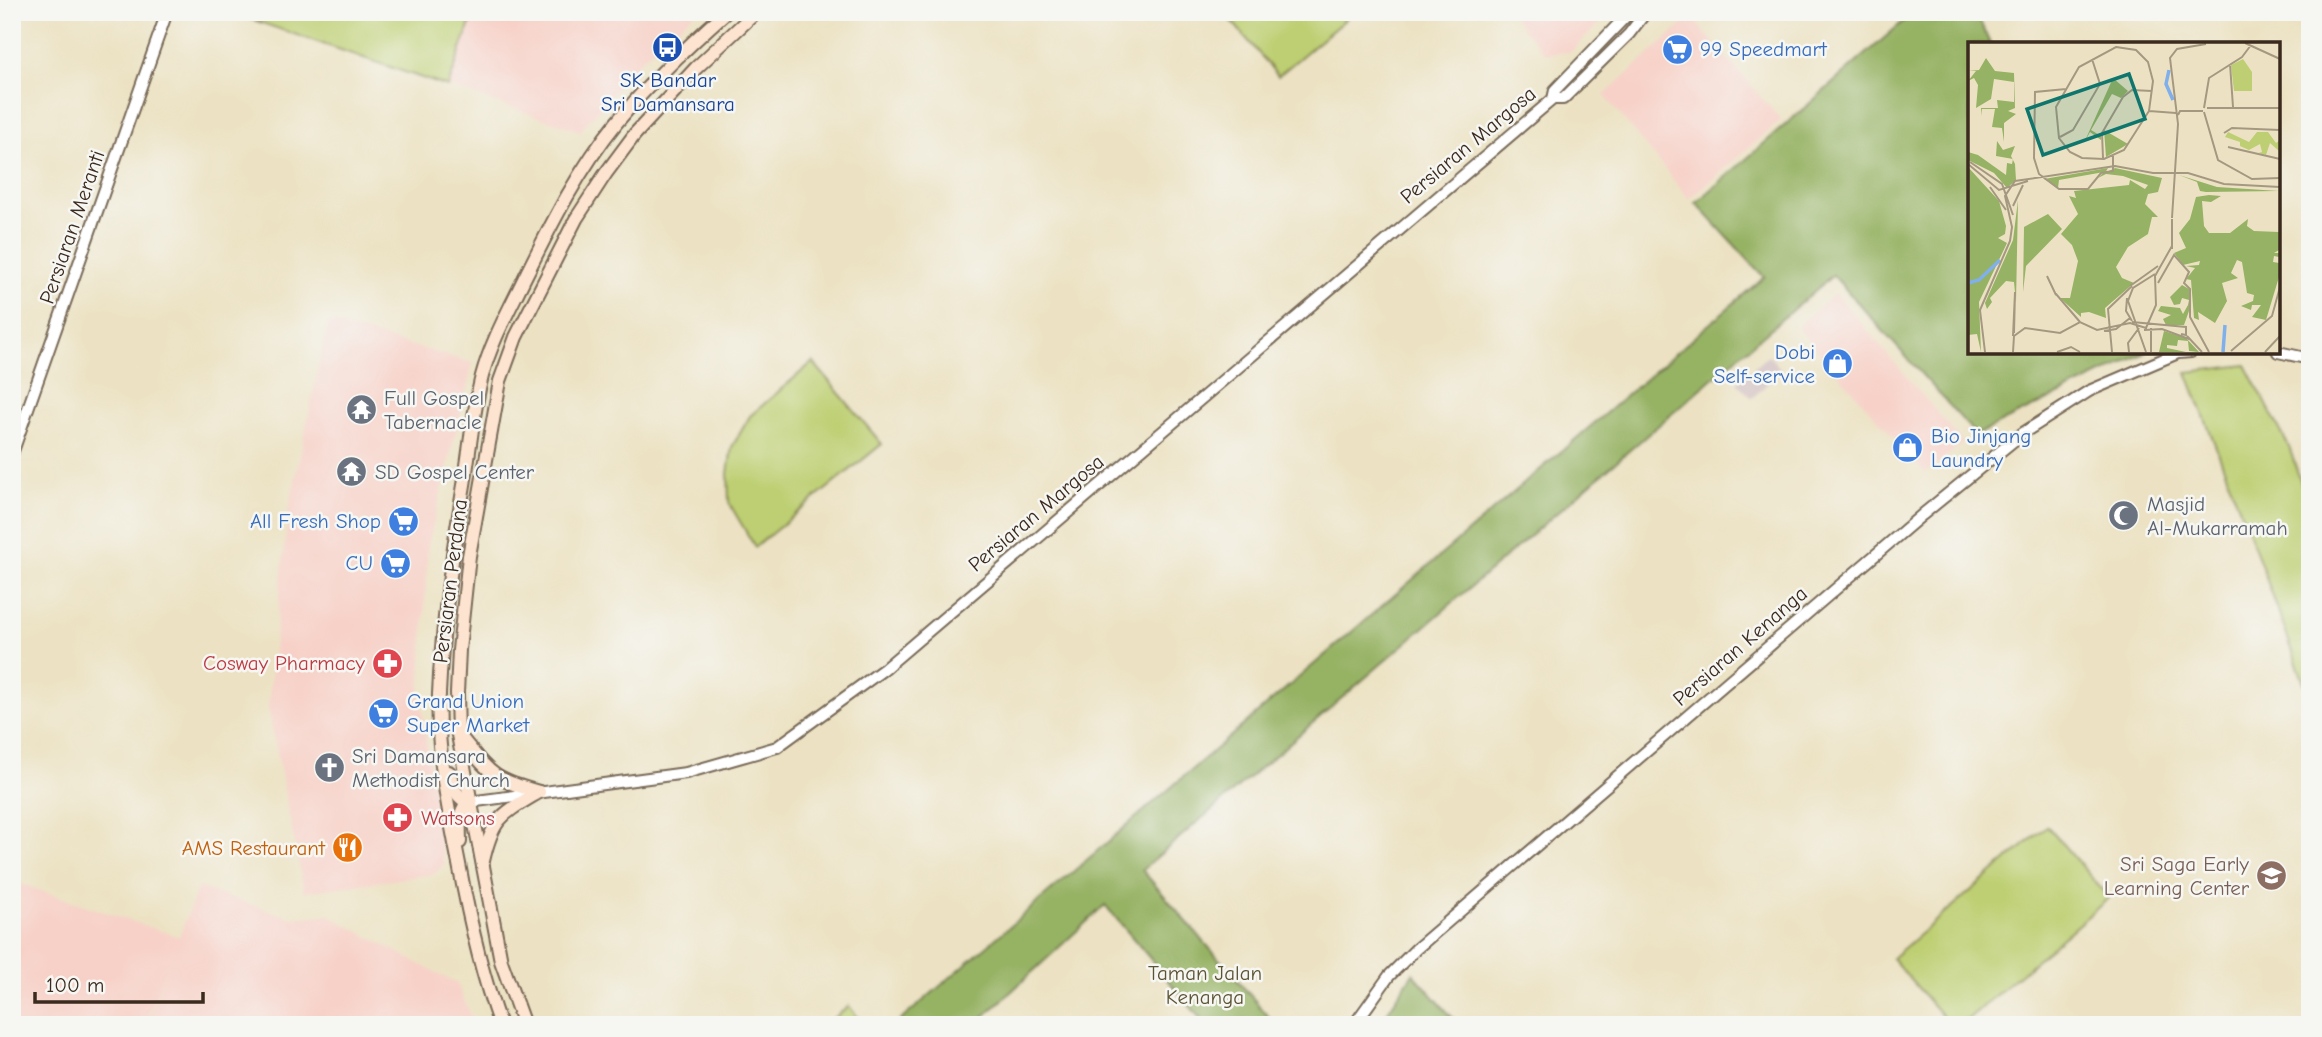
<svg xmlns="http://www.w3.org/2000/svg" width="2322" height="1037" viewBox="0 0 2322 1037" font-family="'Comic Neue',sans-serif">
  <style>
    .built { fill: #f7d1c8 }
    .industrial { fill: #d2bfc0 }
    .green { fill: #bdcf72; stroke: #7c7c48; stroke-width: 2 }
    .forest { fill: #96b264; stroke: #686e41; stroke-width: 2 }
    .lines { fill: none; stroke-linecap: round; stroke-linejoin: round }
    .tertiary-casing { stroke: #796a58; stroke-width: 14 }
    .secondary-casing { stroke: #796a58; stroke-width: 16 }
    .tertiary { stroke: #fff; stroke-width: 10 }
    .secondary { stroke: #fde4d1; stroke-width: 12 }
    .labels { text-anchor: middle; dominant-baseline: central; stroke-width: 5; stroke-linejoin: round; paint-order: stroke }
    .shop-label { font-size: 21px; fill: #366cbe; stroke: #f6f6f2; text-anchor: start }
    .transit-label { font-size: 21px; fill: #164399; stroke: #f6f6f2 }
    .street-label { font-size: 21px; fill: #3b2a1e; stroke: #f6f6f2 }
    .worship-label { font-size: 21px; fill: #5b616d; stroke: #f6f6f2; text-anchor: start }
    .health-label { font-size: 21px; fill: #be3a42; stroke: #f6f6f2; text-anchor: end }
    .food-label { font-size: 21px; fill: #c56008; stroke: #f6f6f2; text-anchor: end }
    .education-label { font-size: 21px; fill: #785e54; stroke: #f6f6f2; text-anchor: end }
    .park-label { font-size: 21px; fill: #5c5333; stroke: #f6f6f2 }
    .inset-river { fill: none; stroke: #80b0eb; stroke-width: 3.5 }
    .inset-road { fill: none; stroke: #a59881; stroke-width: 2 }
    .view { fill: #0f766e; fill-opacity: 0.15; stroke: #0f766e; stroke-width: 3.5 }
    .inset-edge { fill: none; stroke: #3b2a1e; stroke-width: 3.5 }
  </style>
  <rect width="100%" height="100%" fill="#f6f6f2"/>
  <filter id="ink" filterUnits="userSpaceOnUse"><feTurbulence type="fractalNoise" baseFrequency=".0143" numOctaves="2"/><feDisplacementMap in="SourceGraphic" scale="14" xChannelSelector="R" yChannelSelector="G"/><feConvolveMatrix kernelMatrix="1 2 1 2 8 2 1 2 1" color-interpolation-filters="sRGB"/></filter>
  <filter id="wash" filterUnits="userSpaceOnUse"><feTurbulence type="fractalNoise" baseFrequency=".00686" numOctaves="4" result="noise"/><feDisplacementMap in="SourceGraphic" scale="28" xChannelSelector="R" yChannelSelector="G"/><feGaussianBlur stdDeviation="1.57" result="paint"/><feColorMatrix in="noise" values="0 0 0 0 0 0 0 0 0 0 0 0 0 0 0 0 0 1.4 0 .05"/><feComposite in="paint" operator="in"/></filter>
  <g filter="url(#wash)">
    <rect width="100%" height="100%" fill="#ece2c3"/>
    <!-- built -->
    <g class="built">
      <polygon points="230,12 696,12 642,59 580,131"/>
      <polygon points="1509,12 1611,12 1571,52 1545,54"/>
      <polygon points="1691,17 1781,120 1689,199 1604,95"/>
      <polygon points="1835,293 1963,443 1925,473 1797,327"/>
      <polygon points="328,322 473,363 428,545 420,696 444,864 434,874 304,892 268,707 288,513"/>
      <polygon points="12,881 179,937 198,887 292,918 328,915 457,984 475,1025 147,1025 171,958 145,1025 12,1025"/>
    </g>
    <!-- industrial -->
    <polygon class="industrial" points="1768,355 1782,370 1752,398 1737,383"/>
    <!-- green -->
    <g class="green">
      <polygon points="230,12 474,12 448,87"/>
      <polygon points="1224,12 1354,12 1278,76"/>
      <polygon points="813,362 882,444 755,547 729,503 728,473 732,447 750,416"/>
      <polygon points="2246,365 2289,447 2310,509 2310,699 2261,564 2187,372"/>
      <polygon points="2047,826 2109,898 1961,1025 1950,1025 1892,958"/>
      <polygon points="849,1006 864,1025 825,1025"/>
    </g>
    <!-- forest -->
    <g class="forest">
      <polygon points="1914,12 1976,12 1990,44 1970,44 1970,352 2147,352 1976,435 1833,275 1142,870 1276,1025 1206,1025 1105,905 975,1025 895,1025 1764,277 1696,203"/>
      <polygon points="1413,973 1459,1025 1379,1025"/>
    </g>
  </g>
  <g filter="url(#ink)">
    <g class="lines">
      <defs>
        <g id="tertiary">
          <polyline points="1553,99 1563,99 1629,34 1646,12"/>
          <polyline points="2278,352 2310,359"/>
          <polyline points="12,454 167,12"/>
          <polyline points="469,802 686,773 777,747 884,669 1553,99 1555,90 1630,12"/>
          <polyline points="1354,1025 1389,976 1416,949 1922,515 2023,433 2089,391 2178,353 2191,352"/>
        </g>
        <g id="secondary">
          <path d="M459 735C490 773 490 779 539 792"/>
          <path d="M449 772C453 784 455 799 469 802"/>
          <path d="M460 842C460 828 457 811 469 802"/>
          <path d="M483 861C493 817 501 815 539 792"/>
          <path d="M500 1025C481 973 469 918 459 864 448 808 436 751 439 694 442 624 452 554 464 485 470 449 473 411 482 376 491 342 509 310 524 279 551 225 578 170 617 122 649 83 688 46 726 12"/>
          <polyline points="524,1025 501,961 458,735 457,693 459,650 469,556 500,381 516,337 576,219 606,173 635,134 696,68 756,12"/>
        </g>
      </defs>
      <!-- tertiary casing -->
      <use href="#tertiary" class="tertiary-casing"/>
      <!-- secondary casing -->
      <use href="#secondary" class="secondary-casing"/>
      <!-- tertiary -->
      <use href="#tertiary" class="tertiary"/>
      <!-- secondary -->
      <use href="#secondary" class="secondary"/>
    </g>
  </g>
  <!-- icons -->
  <defs>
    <symbol id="bus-disc" viewBox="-11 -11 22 22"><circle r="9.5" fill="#1a4fb4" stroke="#f6f6f2"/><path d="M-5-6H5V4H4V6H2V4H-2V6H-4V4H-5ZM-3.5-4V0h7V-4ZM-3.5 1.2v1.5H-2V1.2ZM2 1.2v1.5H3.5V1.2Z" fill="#fff"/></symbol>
    <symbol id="supermarket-disc" viewBox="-11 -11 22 22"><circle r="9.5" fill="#3f7fe0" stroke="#f6f6f2"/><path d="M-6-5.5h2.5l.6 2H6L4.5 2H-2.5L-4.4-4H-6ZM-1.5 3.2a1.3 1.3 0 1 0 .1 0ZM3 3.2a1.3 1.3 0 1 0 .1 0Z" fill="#fff"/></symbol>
    <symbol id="shop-disc" viewBox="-11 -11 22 22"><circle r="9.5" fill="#3f7fe0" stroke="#f6f6f2"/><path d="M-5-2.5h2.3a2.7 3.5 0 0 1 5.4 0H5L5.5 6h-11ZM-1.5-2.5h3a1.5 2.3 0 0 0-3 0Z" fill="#fff"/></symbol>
    <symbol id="temple-disc" viewBox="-11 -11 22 22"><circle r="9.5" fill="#6b7280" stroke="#f6f6f2"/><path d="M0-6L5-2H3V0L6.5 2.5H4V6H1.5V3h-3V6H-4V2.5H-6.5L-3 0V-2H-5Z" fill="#fff"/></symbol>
    <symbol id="mosque-disc" viewBox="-11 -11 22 22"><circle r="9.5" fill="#6b7280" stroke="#f6f6f2"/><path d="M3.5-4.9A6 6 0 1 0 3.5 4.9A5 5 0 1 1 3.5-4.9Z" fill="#fff"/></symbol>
    <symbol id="pharmacy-disc" viewBox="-11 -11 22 22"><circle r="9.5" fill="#e0444e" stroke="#f6f6f2"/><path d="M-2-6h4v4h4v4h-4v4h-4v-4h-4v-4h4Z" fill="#fff"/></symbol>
    <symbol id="church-disc" viewBox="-11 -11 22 22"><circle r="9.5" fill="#6b7280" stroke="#f6f6f2"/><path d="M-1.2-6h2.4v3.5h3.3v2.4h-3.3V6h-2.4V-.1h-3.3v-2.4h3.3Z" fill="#fff"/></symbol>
    <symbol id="restaurant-disc" viewBox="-11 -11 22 22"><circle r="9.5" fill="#e8710a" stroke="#f6f6f2"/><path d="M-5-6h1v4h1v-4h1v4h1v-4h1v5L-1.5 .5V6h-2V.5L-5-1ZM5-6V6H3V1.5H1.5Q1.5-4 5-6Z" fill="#fff"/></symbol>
    <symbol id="school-disc" viewBox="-11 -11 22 22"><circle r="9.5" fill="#8d6e63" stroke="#f6f6f2"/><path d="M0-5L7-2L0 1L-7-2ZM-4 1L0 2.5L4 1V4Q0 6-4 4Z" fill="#fff"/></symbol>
  </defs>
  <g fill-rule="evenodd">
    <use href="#bus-disc" x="650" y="30" width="35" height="35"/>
    <use href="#supermarket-disc" x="1660" y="32" width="35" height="35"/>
    <use href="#shop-disc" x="1820" y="346" width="35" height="35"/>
    <use href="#temple-disc" x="344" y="392" width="35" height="35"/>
    <use href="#shop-disc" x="1890" y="430" width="35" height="35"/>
    <use href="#temple-disc" x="334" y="454" width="35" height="35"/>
    <use href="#mosque-disc" x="2106" y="498" width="35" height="35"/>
    <use href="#supermarket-disc" x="386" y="504" width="35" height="35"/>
    <use href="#supermarket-disc" x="378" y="546" width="35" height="35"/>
    <use href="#pharmacy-disc" x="370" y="646" width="35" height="35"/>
    <use href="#supermarket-disc" x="366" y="696" width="35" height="35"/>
    <use href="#church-disc" x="312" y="750" width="35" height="35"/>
    <use href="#pharmacy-disc" x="380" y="800" width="35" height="35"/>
    <use href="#restaurant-disc" x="330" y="830" width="35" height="35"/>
    <use href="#school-disc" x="2254" y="858" width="35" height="35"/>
  </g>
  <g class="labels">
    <!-- shop labels -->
    <g class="shop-label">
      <text x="1700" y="49">99 Speedmart</text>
      <text x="1815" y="352" text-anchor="end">Dobi<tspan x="1815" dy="24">Self-service</tspan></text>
      <text x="1931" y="436">Bio Jinjang<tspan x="1931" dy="24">Laundry</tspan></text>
      <text x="381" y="521" text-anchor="end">All Fresh Shop</text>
      <text x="373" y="563" text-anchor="end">CU</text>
      <text x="407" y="701">Grand Union<tspan x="407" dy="24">Super Market</tspan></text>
    </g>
    <!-- transit labels -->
    <g class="transit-label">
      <text x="668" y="80">SK Bandar<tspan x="668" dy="24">Sri Damansara</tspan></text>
    </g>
    <!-- street labels -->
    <g class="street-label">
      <text transform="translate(1468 145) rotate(-40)">Persiaran Margosa</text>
      <text transform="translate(72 227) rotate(-71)">Persiaran Meranti</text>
      <text transform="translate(1036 513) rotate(-40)">Persiaran Margosa</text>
      <text transform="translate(450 581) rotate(-83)">Persiaran Perdana</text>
      <text transform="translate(1740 646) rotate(-41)">Persiaran Kenanga</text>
    </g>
    <!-- worship labels -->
    <g class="worship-label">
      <text x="384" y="398">Full Gospel<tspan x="384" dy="24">Tabernacle</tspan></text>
      <text x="375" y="472">SD Gospel Center</text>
      <text x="2147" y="504">Masjid<tspan x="2147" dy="24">Al-Mukarramah</tspan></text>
      <text x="352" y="756">Sri Damansara<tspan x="352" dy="24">Methodist Church</tspan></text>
    </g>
    <!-- health labels -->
    <g class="health-label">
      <text x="365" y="663">Cosway Pharmacy</text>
      <text x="421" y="818" text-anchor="start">Watsons</text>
    </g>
    <!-- food labels -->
    <g class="food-label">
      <text x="325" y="848">AMS Restaurant</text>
    </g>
    <!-- education labels -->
    <g class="education-label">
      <text x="2249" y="864">Sri Saga Early<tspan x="2249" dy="24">Learning Center</tspan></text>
    </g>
    <!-- park labels -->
    <g class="park-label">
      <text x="1205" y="973">Taman Jalan<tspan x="1205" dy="24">Kenanga</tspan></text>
    </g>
  </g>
  <!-- overview -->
  <g transform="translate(1968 42)">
    <rect width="312" height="312" fill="#ece2c3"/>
    <path d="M275 17 284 30V49H266L263 23ZM260 90 281 100 289 90H300L308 101 311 99V109L302 101 298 113 290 111 294 110 292 102 281 108 272 104V100L257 95Z" fill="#bdcf72"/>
    <path d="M18 16 27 29 46 31 47 66 40 69 48 72 36 81V100L34 86 24 85 27 67H14V74L13 66H30L29 58 46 60V40L26 37 23 57 8 66 10 43 6 36 0 39 8 29H0L11 28ZM145 36 160 49 153 56 144 52 123 88 133 94V98L122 90 116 101ZM136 88 160 102 138 115ZM29 99 35 108 47 104 43 114 47 122 48 138 39 146 26 131 0 118V110L10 113 38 133 39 121 44 122 45 117 28 114ZM0 125 31 159 38 184 37 192 30 196 39 201 11 260 13 310 9 292 0 293ZM140 126 137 131 147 126 194 136 190 150 180 152 177 162 190 175H184L180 192 160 205 148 225 154 236 166 241 137 266 138 276 121 270 113 271V275L92 256H102L110 219 104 203 93 192 110 172 101 154 108 156 106 149 161 143 162 138 177 147 180 143 155 134 138 132 130 136 136 130 91 138 90 146 76 137ZM211 133 249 145 311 149 238 150 232 149 229 140ZM241 153 253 154 243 160 234 159 236 184 241 191H262L280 177 279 184 286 189 311 190V208L306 211H311V215L306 214 305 220 311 221V235L298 278 284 275 293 263H284L283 268 273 264 285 259 286 253 279 251 274 220 269 218 263 231 270 236 254 241 259 259 247 281 230 270 231 278 226 276 223 238 218 237 227 226 218 224 231 223 232 219 215 223 206 211 218 206 211 191 222 177 228 155ZM50 158 48 261 46 240 38 239 22 256 24 260 19 267 17 261 45 198ZM80 172 94 187 58 224 55 250 56 185ZM214 243 221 247V269L216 283H198L195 277 203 273 190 269 193 264 212 266 215 272 220 263 221 258 214 256 212 262 206 263 202 255ZM196 289 218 296 231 310 221 309 220 299 210 298 209 304 199 303V306L218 310H191Z" fill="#96b264"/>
    <path class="inset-river" d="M201 28 198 42 205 58M0 241 11 238 32 218M255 310 257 283"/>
    <path class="inset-road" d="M277 1 312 17M148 5 168 8 180 20 185 39 181 69 156 108 136 117 114 116 102 110 91 96 88 65 111 25ZM262 22 265 65M98 47 67 50 66 116 71 132 91 147H120L133 131 145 129V113M236 66 241 36 274 15 283 3M239 66H312M181 69 208 71M236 70 250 118 284 137 312 136M210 73 212 69H235M256 91 264 86 312 88M92 95 105 88 132 42 124 17M260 105 312 117M135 116 134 91 155 55 164 48 184 49M2 120 34 142 45 173M0 122 31 148 60 139M22 145 38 168M45 164 55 143M204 176 210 82 202 16 209 7 238 2M204 177V207M79 234 88 253M190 241 206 213 221 230 216 241 222 247V275L241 310M162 244 190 224M88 252 112 280M159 256 158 269 164 279M164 280 218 285V293L213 292M176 288 194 287 221 297M136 289 148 287 162 276M45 294 47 250 46 291M219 294 234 310M263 309 304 274 312 245M17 310 12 268 42 199 44 185 37 154 47 139 147 124 185 131H220L256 142 312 145M45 310 46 294 57 286 92 291 112 280 129 288 162 281 178 286 188 263 187 234 204 204M89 310 103 305 112 310M144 310 140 267 164 244M161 310 160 301 171 286M178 310 160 259 165 246 187 232M183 310V286M297 310 312 294"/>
    <path class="view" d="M161 32 177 77 75 113 59 67Z"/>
    <rect width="312" height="312" class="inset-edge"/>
  </g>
  <!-- margin -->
  <rect width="2322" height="1037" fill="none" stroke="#f6f6f2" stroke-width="42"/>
  <!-- scale -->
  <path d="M35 992v10h168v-10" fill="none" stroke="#3b2a1e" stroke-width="3.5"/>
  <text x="46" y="992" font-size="21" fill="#3b2a1e" stroke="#f6f6f2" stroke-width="5" paint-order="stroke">100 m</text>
</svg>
